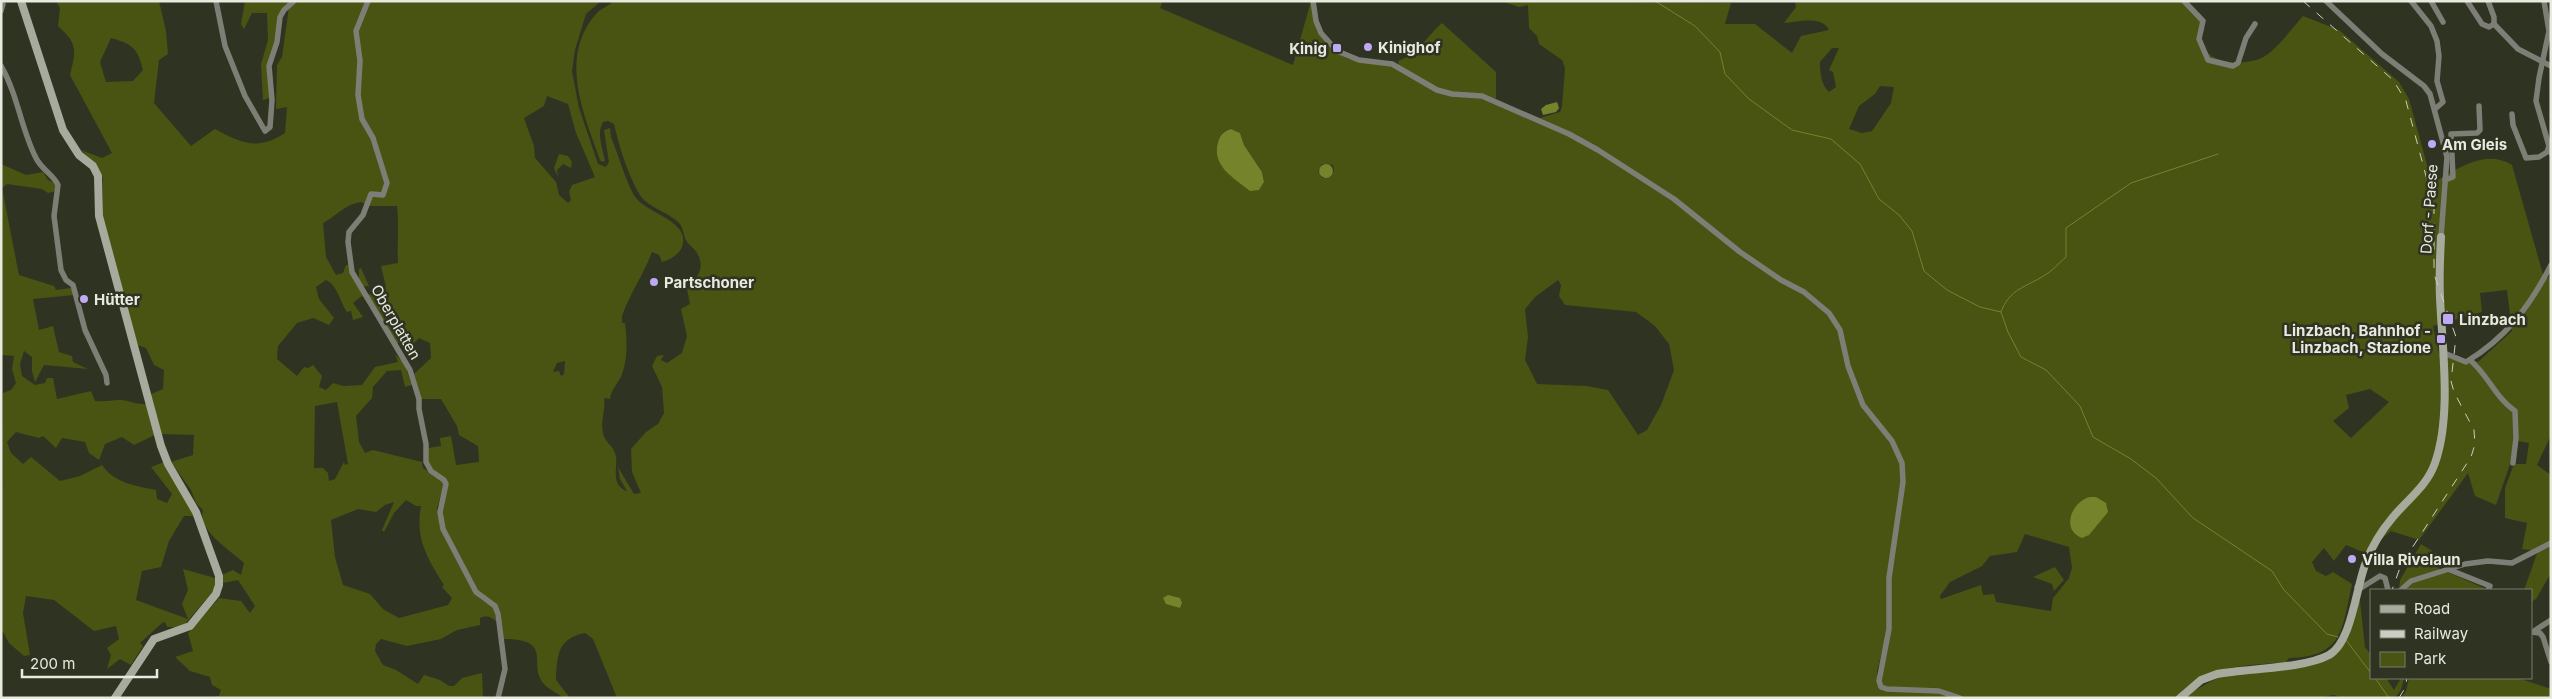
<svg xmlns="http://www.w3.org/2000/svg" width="2552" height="699" viewBox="0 0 2552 699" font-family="Inter,sans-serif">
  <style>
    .green { fill: #495312; fill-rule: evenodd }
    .water { fill: #75832b }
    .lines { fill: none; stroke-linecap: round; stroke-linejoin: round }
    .stream { stroke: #75832b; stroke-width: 1 }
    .street { stroke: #7d7f76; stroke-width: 5.5 }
    .secondary { stroke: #a7ab9d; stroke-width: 8 }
    .rail { stroke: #cbcec2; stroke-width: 1; stroke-dasharray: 9 9; stroke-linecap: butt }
    .poi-dot { fill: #bfa8f4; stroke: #2f3322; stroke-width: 2 }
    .labels { text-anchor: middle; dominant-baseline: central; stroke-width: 5; stroke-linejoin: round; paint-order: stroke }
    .poi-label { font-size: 15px; font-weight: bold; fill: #e8eae0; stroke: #2f3322; text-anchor: start }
    .street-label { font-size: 15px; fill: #e8eae0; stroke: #2f3322 }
  </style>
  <rect width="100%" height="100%" fill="#2f3322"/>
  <!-- green -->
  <g class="green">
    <path d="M56 1H159L166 31 168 54 159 60 154 103 191 146 215 129C241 143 258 151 285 133L287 107 276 109 277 65 282 57 289 7 297 1H601L586 14 575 50 572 71 579 108 598 164 606 167 609 162 604 130 610 128 611 137C617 151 628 188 636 198 648 214 694 222 681 249 677 256 669 260 662 262L659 255 652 252C644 274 630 293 622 316V323H625C627 340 628 358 622 374 619 383 611 389 610 399L604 398C606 410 600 422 603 433 604 441 613 446 615 453 620 463 608 484 627 491L620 479 618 467 634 494 641 493 632 472 631 449 646 432 658 424 664 413 662 387 652 366 657 356 664 355 661 360 667 363 682 353 687 336 681 309 690 304 686 284C699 280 705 266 697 253 695 249 690 246 687 242 683 236 684 227 678 222 665 210 647 208 638 192 627 172 619 146 614 124L608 121 603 122C596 134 603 149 605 161L602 162 600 160C584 115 558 57 596 14 600 9 608 6 614 1H1163L1160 8 1293 65 1311 1 1317 31 1334 52 1348 59 1390 66 1427 87 1451 96H1481L1568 135 1598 151 1673 200 1740 253 1780 280 1804 293 1829 313 1840 330 1847 367 1863 405 1891 442 1901 463 1902 482 1888 578V628L1877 671V681L1881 687 1887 691H1930L1956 698H617L593 639 585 633C558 638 557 655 556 680L570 698C562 698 560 695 553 691 518 671 562 639 503 639L500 617 496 606 481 596 467 575 444 527 441 512 447 484 442 476 428 465V448L441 446 440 438 451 436 456 465 479 462 478 446 459 435 457 426 441 399H421L414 374 431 358 430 343 419 338 413 344 405 340 396 344 368 295 386 287 381 266 398 263C397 244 399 224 397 206H369L361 202C347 203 336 216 323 223L326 257 336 275 343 273 346 265H349L354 280 376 315 362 296 353 303 363 317 353 320 351 311 347 312C340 302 338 286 326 280L316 287 319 299 334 318 329 325 313 318 297 323 278 346 277 359 297 376 304 367 308 368 313 365 322 376 319 387 326 390 333 383 343 386 362 385 375 367 398 362 395 354 404 363 412 385 405 387 401 370 387 371 373 387 372 398 356 416 359 442 365 453 373 450 422 462 423 468 441 480 444 485 437 508 445 538 470 586 480 599 493 607 497 622C491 617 488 615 480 618V625L457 630 441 639 407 646 381 639 376 644 375 651 383 665 396 670 418 684 424 675 440 680 449 686H454L462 678 482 673 483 698H207L219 696 221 690 212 685 210 677 190 671 175 657 193 651 188 633 219 598 241 601 250 613 255 606 238 580 223 583 222 575 233 570 241 575 244 563C230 550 197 531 203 510L196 503 191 490 171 462 193 455 194 435 161 434 151 394 163 389 164 370 154 365 146 348 137 345 103 221V178L91 160 81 150 102 158 112 153 70 75C76 50 78 44 58 26L60 8ZM111 38C133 44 138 49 143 70L133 81 106 82 100 62ZM547 96 568 104 576 133 595 177 572 185 569 192 571 200 568 203 559 195 556 182 535 158 534 146 524 118 544 106ZM1231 129 1240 133 1244 145 1262 172 1264 182 1259 190H1250C1234 178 1211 166 1218 142 1220 135 1224 131 1231 129ZM1322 164 1333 165 1334 171 1331 176 1322 178 1318 171ZM1558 280 1561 285 1559 296 1565 305 1636 312 1655 326 1669 344 1674 370 1661 405 1647 430 1638 435 1608 390 1587 386 1537 384 1525 360 1528 337 1525 309 1535 297ZM565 361 564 374 561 376 559 371 553 372 557 363ZM337 402 348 464 345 465 344 462 335 479 329 481 328 473 323 468H314L315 406ZM406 500 416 506H421C415 538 427 558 444 585L442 587 452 598 448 605 399 618 383 609 370 594 343 585 335 557 331 520 358 509 376 512 385 505 394 502 382 530 384 532 394 513Z"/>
    <polygon points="245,1 291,1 283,8 267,71 270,98 263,100 261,64 268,40 267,13 252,13 244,29 241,24"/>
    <path d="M1501 1 1731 3 1725 24H1755L1792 53 1801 36 1829 30C1822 15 1798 22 1784 23L1796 7 1795 1H2182L2204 20C2205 29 2199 37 2203 46 2212 66 2249 66 2265 56 2277 49 2293 27 2303 16L2339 30 2399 82 2409 99 2432 183C2457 170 2484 148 2512 165L2544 278 2551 277V435L2537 465 2551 475V573L2536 599 2531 602V590H2524L2538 551 2522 549 2527 523 2505 518V488L2514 464H2526L2529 443 2518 441 2496 505 2475 496 2468 473 2419 540 2391 531 2365 553 2346 545 2334 561 2324 548 2312 562 2316 571 2326 576 2333 572 2352 584C2342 628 2344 657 2289 658L2286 662C2247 666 2203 664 2176 698H1962L1882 686 1880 681 1890 629V578L1903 463 1893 441 1864 404 1849 366 1841 330 1830 312 1740 251 1674 198 1614 160 1536 119 1560 112 1562 106 1565 68 1562 60 1539 44 1537 36 1529 28 1528 5 1519 7ZM1832 48H1839L1829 70 1833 72 1836 87 1829 92C1821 85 1820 72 1820 62ZM1880 86 1894 87 1891 103 1872 131 1862 133 1849 129 1859 106 1875 94ZM2507 290 2512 331 2478 362 2439 354 2433 326 2482 312 2480 293ZM2370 389 2389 402 2351 438 2333 421 2349 408 2346 395ZM2025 534 2069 547 2072 568 2069 578 2053 598 2051 611 1996 602 1994 594 1983 595 1981 585 1941 599 1940 596 1950 582 1982 566 1990 556 2017 552Z"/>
    <path d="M1442 23 1496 72V99C1477 92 1475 95 1457 93 1436 91 1417 76 1399 66L1398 61C1418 54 1427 36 1442 23Z"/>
    <polygon points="559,154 568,156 572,162 571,168 563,164 557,170 558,177 554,168"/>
    <path d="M1 164 26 175 43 172 48 180 56 184V191L48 193 42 189 7 184 2 188 19 275 54 286 56 290 71 288 74 295 33 299 39 330 53 326 59 352 72 356 73 362 88 369 44 365 35 382 32 371V357L24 351 20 364 22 376 35 385 45 383 47 378H53L57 399 91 391 95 401C104 402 111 400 119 400 127 399 135 405 147 404L155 435 134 445 122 437 105 444 99 460 89 453 85 442 62 438 56 448 43 436 39 438 16 432 7 442 11 453 23 464 31 457 60 481 80 476 102 465C114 483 136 486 156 490L157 499 167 503 172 494 151 467 164 462 194 516H184L169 541 161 567 142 571 136 600 188 619 182 604 188 590 183 569 215 578V589L185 624 181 627H167L165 622 162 623 140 643 143 646 131 665 120 659 107 669 111 655 107 648 119 639 116 626 94 631 54 600 26 596 23 613 30 655 24 656 9 643 1 628 3 393 11 390 16 383 12 369 14 356 1 355Z"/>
    <polygon points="361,268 369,286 362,286 359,281 359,269"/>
    <polygon points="2421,544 2437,554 2438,568 2484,588 2485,590 2399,590 2400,580"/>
    <polygon points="2055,567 2064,580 2054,591 2052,584 2033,577"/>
    <polygon points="2359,592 2365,647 2371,655 2371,678 2386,678 2394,690 2401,678 2404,678 2401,690 2395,698 2343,698 2334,695 2318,698 2181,698 2219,677 2320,660 2338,653 2349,636"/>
    <polygon points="2409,678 2518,678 2551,689 2551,698 2401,698 2406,691"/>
  </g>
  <!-- water -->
  <g class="water">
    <polygon points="1557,102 1559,108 1556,112 1543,115 1541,109 1546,105"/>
    <path d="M1231 129 1240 133 1244 145 1262 172 1264 182 1259 190 1250 191C1234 178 1211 166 1218 142 1220 135 1224 131 1231 129Z"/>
    <circle cx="1326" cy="171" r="7"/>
    <path d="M2090 497H2096L2106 503 2108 512 2089 535 2082 538C2060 530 2072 501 2090 497Z"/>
    <polygon points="1168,595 1180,598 1182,603 1180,608 1166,604 1163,598"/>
  </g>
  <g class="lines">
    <!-- stream -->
    <g class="stream">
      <polyline points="1655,1 1695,26 1720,52 1725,74 1749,99 1792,130 1831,139 1860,164 1879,199 1899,215 1912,231 1924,271 1947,290 1980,307 2001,312 2008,332 2021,357 2046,370 2080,406 2093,437 2131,459 2156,478 2193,518 2272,571 2284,590 2327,634 2338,637"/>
      <path d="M2001 312C2010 288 2025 288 2045 275 2052 271 2059 263 2066 257V228L2131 183 2218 154"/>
      <polyline points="2346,640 2371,673"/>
      <polyline points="2375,678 2389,698"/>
    </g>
    <!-- street -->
    <g class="street">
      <polyline points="216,1 225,46 245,96 265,131 270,127 272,100 269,66 277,42 280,17 284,10 294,1"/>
      <polyline points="368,1 356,31 360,61 358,95 362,119 373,138 387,183 383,195 371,194 363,215 349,232 348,242 352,272 410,370 419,399 419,409 426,444 426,462 431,471 444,480 446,484 440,512 443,529 476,592 495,606 498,614 505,669 498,698"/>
      <polyline points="1313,1 1316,21 1321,33 1337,51 1359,60 1392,64 1437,90 1452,94 1482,96 1569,134 1598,150 1674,199 1740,252 1781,280 1804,292 1829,313 1840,330 1848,366 1863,405 1892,441 1902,463 1903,482 1889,578 1889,629 1879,681 1881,687 1887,689 1939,691 1960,698"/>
      <polyline points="2184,1 2203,21 2199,39 2208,60 2233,66 2238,63 2246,38 2255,24"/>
      <polyline points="2326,1 2382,54 2424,86 2430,94 2447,157 2441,237"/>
      <polyline points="2411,1 2431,26 2437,41 2439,56 2437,81 2443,102 2435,109"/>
      <polyline points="2431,1 2443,22"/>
      <polyline points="2467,1 2482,24 2489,27 2494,24 2518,49 2551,66"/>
      <polyline points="2488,1 2494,17 2494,24"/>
      <polyline points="2544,1 2549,31 2539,78 2536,101 2551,153"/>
      <polyline points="1,2 3,4 1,11"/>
      <path d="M1 66C18 95 21 129 36 158 41 169 54 175 58 185L54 216 61 270 66 280 73 285 85 330 106 375 107 383"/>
      <polyline points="2512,114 2513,125 2526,158 2539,157 2547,152 2549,146"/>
      <polyline points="2445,180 2453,177 2451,134 2477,133 2480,130 2479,106"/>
      <path d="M2444 353 2466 362C2506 338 2530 306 2551 265"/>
      <path d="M2470 360C2488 375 2495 397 2515 411L2516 438 2513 463"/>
      <polyline points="2450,570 2490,586 2488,590"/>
      <polyline points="2357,587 2361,588 2380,576 2385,578 2388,590"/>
      <polyline points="2401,590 2411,581 2465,564 2488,561 2512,563 2551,543"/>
      <polyline points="2534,631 2551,620"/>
      <polyline points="2531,632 2540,633 2543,637 2551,662"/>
    </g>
    <!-- secondary -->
    <g class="secondary">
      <polyline points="21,1 63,130 79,155 93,166 98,176 99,216 161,446 168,464 196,512 219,576 219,585 216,594 190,626 154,639 115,698"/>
      <path d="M2180 698 2201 680 2217 674C2248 668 2303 669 2329 655 2352 642 2356 587 2366 562 2372 546 2382 530 2393 517 2408 499 2427 486 2435 463 2452 415 2442 347 2440 297 2439 277 2440 257 2441 237"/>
    </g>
    <!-- rail -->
    <g class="rail">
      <polyline points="2303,1 2393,80 2406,101 2434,206 2434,274 2456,337 2451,381 2454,392 2474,430 2475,444 2471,457 2401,565 2392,590"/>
      <polyline points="2399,698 2405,688 2407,678"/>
    </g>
  </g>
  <!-- markers -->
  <g class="poi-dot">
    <circle cx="1368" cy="47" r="5"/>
    <rect x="1332" y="43" width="10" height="10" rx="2.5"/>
    <circle cx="2432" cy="144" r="5"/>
    <circle cx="654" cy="282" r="5"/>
    <circle cx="84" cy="299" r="5"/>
    <rect x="2442" y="313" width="12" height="12" rx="2.5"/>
    <rect x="2436" y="334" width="10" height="10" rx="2.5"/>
    <circle cx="2352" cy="559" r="5"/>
  </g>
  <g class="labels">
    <!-- poi labels -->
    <g class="poi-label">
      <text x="1378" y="47">Kinighof</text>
      <text x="1327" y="48" text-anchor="end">Kinig</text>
      <text x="2442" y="144">Am Gleis</text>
      <text x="664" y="282">Partschoner</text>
      <text x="94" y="299">Hütter</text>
      <text x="2459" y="319">Linzbach</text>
      <text x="2431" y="330" text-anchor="end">Linzbach, Bahnhof -<tspan x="2431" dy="17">Linzbach, Stazione</tspan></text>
      <text x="2362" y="559">Villa Rivelaun</text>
    </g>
    <!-- street labels -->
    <g class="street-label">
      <text transform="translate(2429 209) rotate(-86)">Dorf - Paese</text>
      <text transform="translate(396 322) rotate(60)">Oberplatten</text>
    </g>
  </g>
  <!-- border -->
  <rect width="2552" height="699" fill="none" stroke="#e8eae0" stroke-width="5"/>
  <!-- legend -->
  <rect x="2370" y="589" width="162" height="90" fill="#2f3322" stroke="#797c6e"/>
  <rect x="2380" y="605" width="25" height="8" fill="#a7ab9d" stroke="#797c6e"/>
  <text x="2414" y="614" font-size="15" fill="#e8eae0">Road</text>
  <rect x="2380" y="630" width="25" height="8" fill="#cbcec2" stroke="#797c6e"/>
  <text x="2414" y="639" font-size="15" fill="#e8eae0">Railway</text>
  <rect x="2380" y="652" width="25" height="15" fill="#495312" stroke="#797c6e"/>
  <text x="2414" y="664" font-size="15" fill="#e8eae0">Park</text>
  <!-- scale -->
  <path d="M22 669v8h135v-8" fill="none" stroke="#e8eae0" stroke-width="2.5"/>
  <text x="30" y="669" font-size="15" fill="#e8eae0" stroke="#2f3322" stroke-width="4" paint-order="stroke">200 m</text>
</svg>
